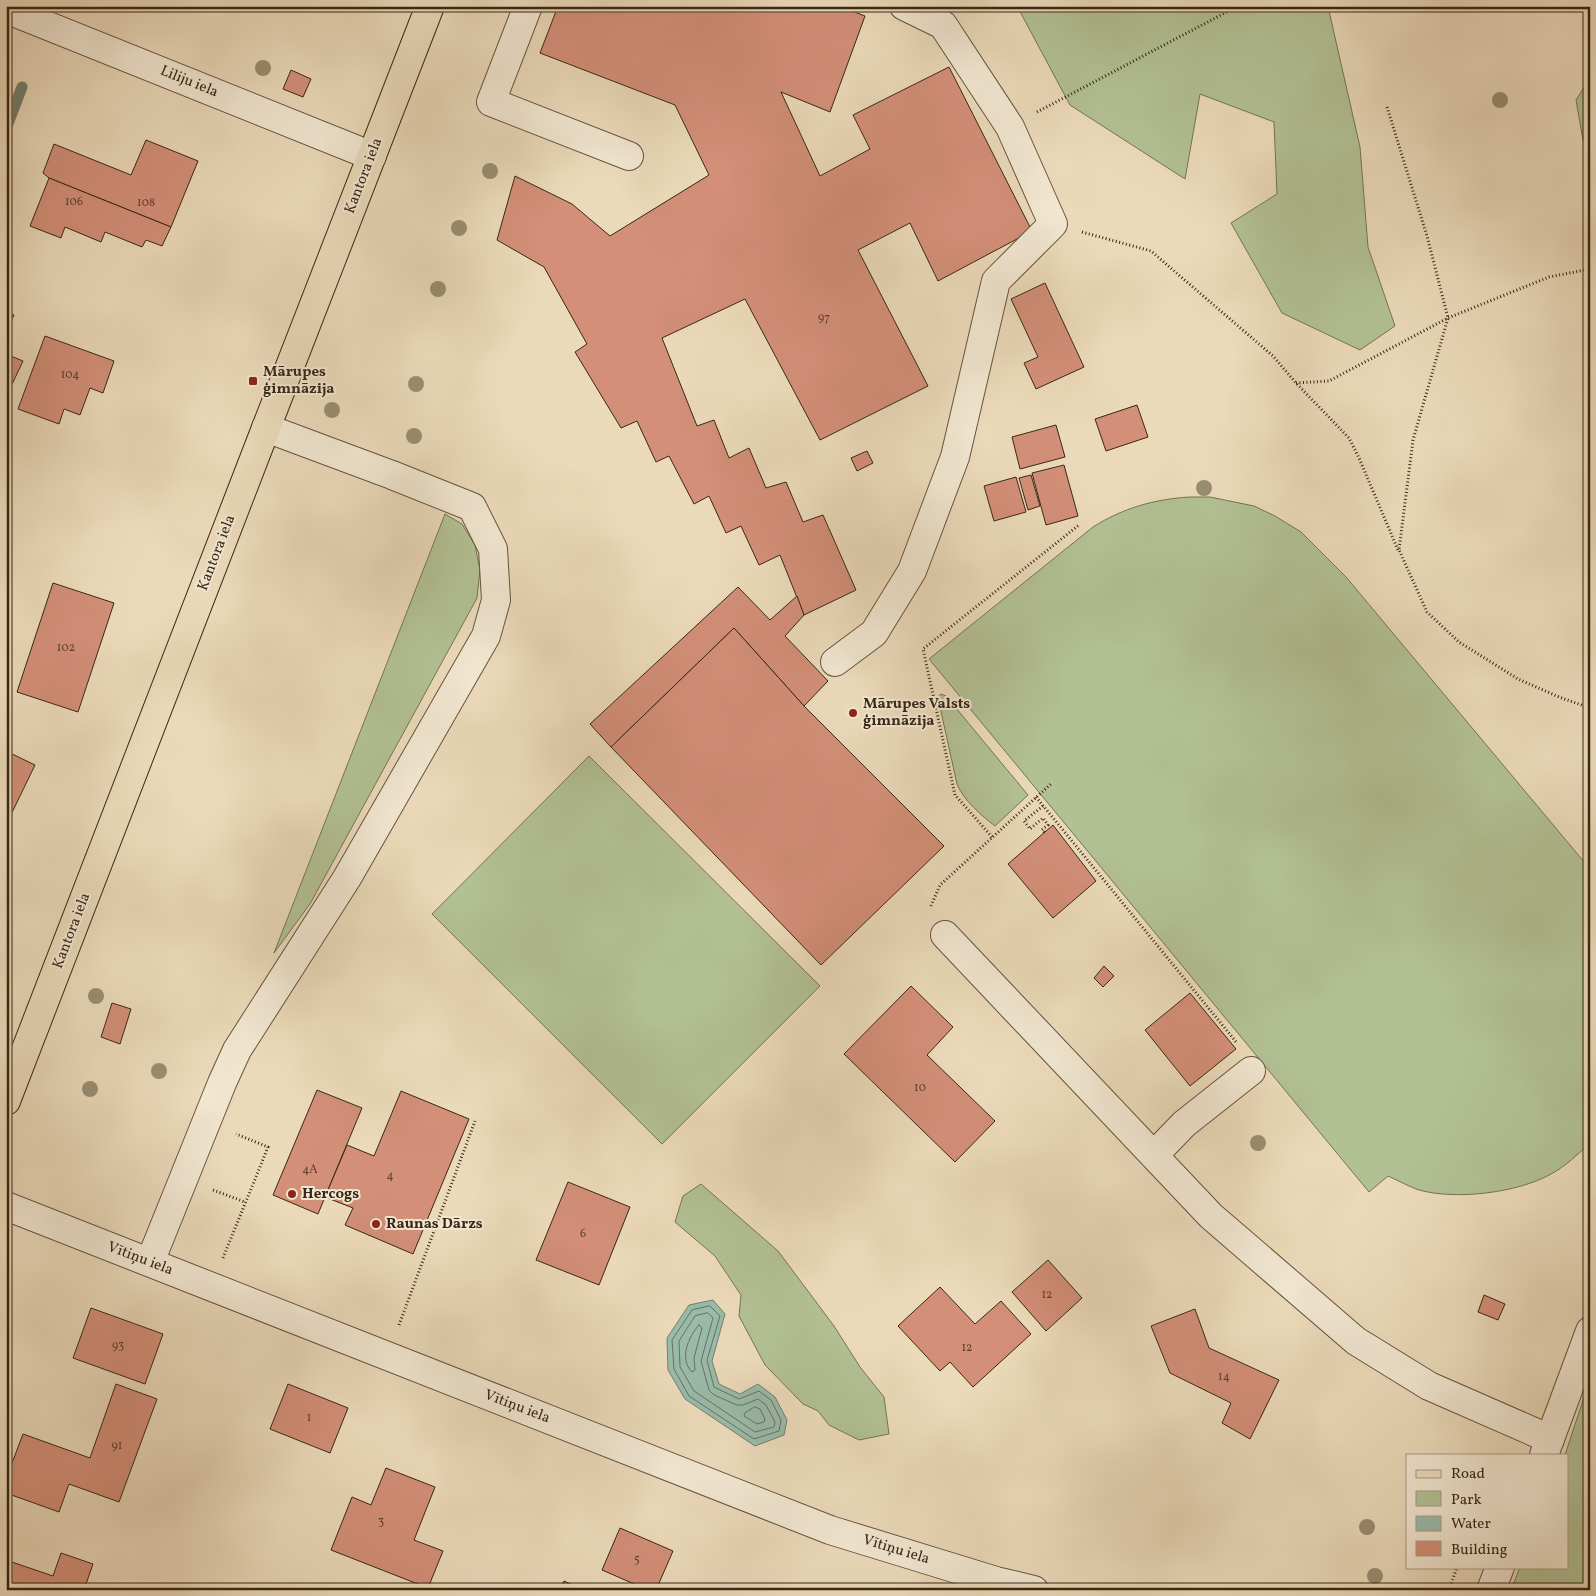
<svg xmlns="http://www.w3.org/2000/svg" width="1596" height="1596" viewBox="0 0 1596 1596" font-family="Vollkorn,serif">
  <style>
    .green { fill: #b2c194; stroke: #757455 }
    .water { fill: #9ba; stroke: #72806f }
    .lines { fill: none; stroke-linecap: round; stroke-linejoin: round }
    .shore { stroke: #687160; stroke-width: 1 }
    .stream { stroke: #72806f; stroke-width: 11 }
    .building { fill: #d38f78; stroke: #382716 }
    .minor-casing { stroke: #65543f; stroke-width: 30 }
    .major-casing { stroke: #382716; stroke-width: 30 }
    .path { stroke: #382716; stroke-width: 3; stroke-dasharray: 1 2.5; stroke-linecap: butt }
    .minor { stroke: #f2e7d2; stroke-width: 28 }
    .major { stroke: #ebdaba; stroke-width: 28 }
    .tree { fill: #998d71 }
    .poi-dot { fill: #8f2418; stroke: #f2e7d2; stroke-width: 2 }
    .labels { text-anchor: middle; dominant-baseline: central; stroke-width: 4; stroke-linejoin: round; paint-order: stroke }
    .number-label { font-size: 12px; fill: #5f412e }
    .street-label { font-size: 15px; fill: #382716; stroke: #f2e7d2 }
    .poi-label { font-size: 15px; font-weight: bold; fill: #382716; stroke: #f2e7d2; text-anchor: start }
  </style>
  <rect width="100%" height="100%" fill="#ebdaba"/>
  <filter id="stains"><feTurbulence type="fractalNoise" baseFrequency=".004" numOctaves="4"/><feColorMatrix values="0 0 0 0 .2 0 0 0 0 .09 0 0 0 0 .02 0 0 0 .5 -.17"/></filter>
  <radialGradient id="worn" r=".72"><stop offset=".6" stop-color="#630" stop-opacity="0"/><stop offset="1" stop-color="#630" stop-opacity=".3"/></radialGradient>
  <!-- green -->
  <g class="green">
    <polygon points="1017,6 1373,6 1329,11 1360,147 1368,247 1395,326 1360,350 1282,313 1231,223 1277,194 1274,122 1200,94 1185,179 1070,105"/>
    <polygon points="1590,78 1590,151 1583,140 1576,100"/>
    <path d="M1190 497H1210L1254 506 1275 516 1301 532 1346 577 1590 869V1143C1578 1154 1566 1166 1551 1174 1518 1193 1452 1201 1416 1189 1406 1185 1397 1180 1388 1176L1369 1192 929 659 1093 527C1123 508 1155 499 1190 497Z"/>
    <polygon points="445,514 462,524 475,545 480,570 477,598 310,904 274,953"/>
    <path d="M941 694 946 696 1028 795 995 826C981 815 964 801 957 784L938 698Z"/>
    <polygon points="589,756 820,986 662,1144 432,914"/>
    <polygon points="701,1184 778,1251 834,1326 860,1367 884,1397 889,1434 859,1440 829,1425 818,1411 803,1404 765,1365 739,1316 741,1295 715,1256 675,1222 683,1196"/>
    <polygon points="1590,1379 1590,1590 1511,1590 1520,1567 1567,1567 1567,1455 1565,1455"/>
  </g>
  <!-- water -->
  <polygon class="water" points="713,1300 725,1314 712,1361 719,1384 740,1394 758,1384 775,1397 787,1420 784,1435 755,1446 685,1399 668,1370 667,1338 689,1305"/>
  <g class="lines">
    <!-- shore -->
    <g class="shore">
      <polygon points="710,1306 720,1316 707,1360 714,1387 739,1399 759,1391 771,1400 781,1420 779,1431 754,1439 689,1396 674,1369 672,1340 692,1310"/>
      <polygon points="708,1313 713,1318 701,1361 709,1390 714,1395 737,1405 743,1405 758,1399 766,1405 775,1422 774,1427 755,1432 694,1391 680,1367 679,1341 695,1316"/>
      <path d="M699 1325 702 1328 694 1358 695 1370 692 1372C679 1359 688 1337 699 1325Z"/>
      <polygon points="755,1407 760,1409 765,1419 764,1422 757,1424 744,1416 745,1413"/>
    </g>
    <!-- stream -->
    <polyline class="stream" points="6,129 22,87"/>
  </g>
  <!-- building -->
  <g class="building">
    <polygon points="558,6 839,6 865,16 830,112 781,92 820,176 870,149 853,115 949,67 1032,231 938,281 910,223 858,250 928,386 820,440 745,299 662,338 697,426 714,420 729,458 749,448 766,488 786,482 803,522 823,515 856,590 804,615 780,555 759,565 741,526 726,533 709,496 694,504 669,456 656,462 637,421 621,428 575,352 587,344 544,267 497,240 515,176 572,204 610,236 709,175 675,105 540,53"/>
    <polygon points="291,70 311,79 303,97 283,89"/>
    <polygon points="146,140 198,161 171,227 49,178 43,173 54,144 131,175"/>
    <polygon points="49,178 171,227 162,246 146,240 142,247 105,232 101,242 65,227 61,238 30,226"/>
    <polygon points="1045,283 1084,367 1036,389 1024,363 1038,357 1011,299"/>
    <polygon points="6,311 14,315 6,332"/>
    <polygon points="45,336 114,361 103,393 90,388 80,415 64,409 59,424 18,409"/>
    <polygon points="6,354 23,361 6,397"/>
    <polygon points="1137,405 1148,437 1106,451 1095,419"/>
    <polygon points="1056,425 1065,457 1020,469 1012,437"/>
    <polygon points="867,451 873,463 857,471 851,458"/>
    <polygon points="1064,465 1078,516 1046,525 1032,473"/>
    <polygon points="1031,475 1040,506 1028,510 1019,478"/>
    <polygon points="1016,477 1026,512 994,521 984,486"/>
    <polygon points="53,583 114,603 78,712 17,692"/>
    <polygon points="738,587 770,620 797,596 804,615 785,636 828,681 804,706 734,628 611,747 590,724"/>
    <polygon points="734,628 804,706 944,846 821,965 611,747"/>
    <polygon points="6,751 35,765 6,825"/>
    <polygon points="1053,825 1096,881 1053,918 1008,864"/>
    <polygon points="1104,966 1114,976 1103,987 1094,978"/>
    <polygon points="911,986 953,1027 927,1055 995,1121 955,1162 844,1054"/>
    <polygon points="1190,993 1236,1049 1190,1086 1145,1030"/>
    <polygon points="112,1003 131,1009 120,1044 101,1037"/>
    <polygon points="317,1090 362,1108 318,1214 273,1195"/>
    <polygon points="401,1091 469,1119 413,1254 345,1225 353,1208 325,1197 347,1145 374,1156"/>
    <polygon points="568,1182 630,1207 599,1285 536,1260"/>
    <polygon points="1048,1260 1082,1298 1046,1331 1012,1292"/>
    <polygon points="940,1287 975,1324 1001,1301 1031,1334 973,1387 950,1362 940,1371 898,1326"/>
    <polygon points="1484,1295 1505,1304 1498,1320 1478,1312"/>
    <polygon points="91,1308 163,1334 145,1384 73,1358"/>
    <polygon points="1195,1309 1209,1348 1279,1380 1250,1439 1222,1423 1231,1403 1170,1373 1151,1326"/>
    <polygon points="116,1384 157,1399 119,1502 69,1484 59,1512 6,1493 6,1479 23,1434 90,1458"/>
    <polygon points="288,1384 348,1408 330,1453 270,1429"/>
    <polygon points="386,1468 435,1487 414,1540 443,1551 428,1588 331,1550 352,1497 371,1505"/>
    <polygon points="620,1528 673,1551 656,1590 648,1590 602,1570"/>
    <polygon points="61,1553 93,1564 85,1587 92,1590 6,1590 6,1560 53,1576"/>
    <polygon points="564,1581 583,1590 560,1590"/>
  </g>
  <g class="lines">
    <defs>
      <g id="minor">
        <polyline points="528,6 491,102 629,156"/>
        <polyline points="6,9 372,156"/>
        <polyline points="835,662 874,633 912,571 955,457 996,281 1053,224 1010,127 943,25 904,6"/>
        <polyline points="945,935 1211,1216 1356,1341 1429,1386 1550,1439"/>
        <polyline points="1154,1155 1184,1124 1251,1071"/>
        <polyline points="6,1206 830,1530 996,1581 1034,1590"/>
        <polyline points="150,1262 222,1083 237,1050 347,878 486,636 496,600 493,549 472,507 392,475 266,428"/>
        <polyline points="1544,1455 1590,1331"/>
        <polyline points="1491,1590 1500,1567"/>
      </g>
      <polyline id="major" points="6,1101 266,428 430,6"/>
    </defs>
    <!-- minor casing -->
    <use href="#minor" class="minor-casing"/>
    <!-- major casing -->
    <use href="#major" class="major-casing"/>
    <!-- path -->
    <g class="path">
      <polyline points="1387,107 1427,236 1448,318 1413,440 1399,550 1427,612 1459,642 1518,679 1559,697 1590,708"/>
      <polyline points="1037,112 1238,6"/>
      <polyline points="1082,232 1151,251 1273,356 1296,383 1349,438 1359,458 1398,550"/>
      <polyline points="1296,383 1329,381 1448,318 1549,277 1590,269"/>
      <polyline points="1036,797 1237,1043"/>
      <polyline points="1043,806 1024,821 1030,829 1043,818 1048,825 1042,830 1045,833"/>
      <polyline points="992,837 955,795 923,649 1079,525"/>
      <polyline points="931,906 940,885 1052,783"/>
      <polyline points="213,1190 245,1202"/>
      <polyline points="223,1258 268,1147 236,1134"/>
      <polyline points="399,1325 475,1121"/>
      <polyline points="1449,1590 1457,1567"/>
    </g>
    <!-- minor -->
    <use href="#minor" class="minor"/>
    <!-- major -->
    <use href="#major" class="major"/>
  </g>
  <!-- trees -->
  <g class="tree">
    <circle cx="263" cy="68" r="8"/>
    <circle cx="1500" cy="100" r="8"/>
    <circle cx="490" cy="171" r="8"/>
    <circle cx="459" cy="228" r="8"/>
    <circle cx="438" cy="289" r="8"/>
    <circle cx="416" cy="384" r="8"/>
    <circle cx="332" cy="410" r="8"/>
    <circle cx="414" cy="436" r="8"/>
    <circle cx="1204" cy="488" r="8"/>
    <circle cx="96" cy="996" r="8"/>
    <circle cx="159" cy="1071" r="8"/>
    <circle cx="90" cy="1089" r="8"/>
    <circle cx="1258" cy="1143" r="8"/>
    <circle cx="1367" cy="1527" r="8"/>
    <circle cx="1375" cy="1576" r="8"/>
  </g>
  <!-- markers -->
  <g class="poi-dot">
    <rect x="248" y="376" width="10" height="10" rx="2.5"/>
    <circle cx="853" cy="713" r="5"/>
    <circle cx="292" cy="1194" r="5"/>
    <circle cx="376" cy="1224" r="5"/>
  </g>
  <g class="labels">
    <!-- number labels -->
    <g class="number-label">
      <text x="74" y="202">106</text>
      <text x="146" y="203">108</text>
      <text x="824" y="318">97</text>
      <text x="70" y="375">104</text>
      <text x="66" y="648">102</text>
      <text x="920" y="1088">10</text>
      <text x="310" y="1170">4A</text>
      <text x="390" y="1176">4</text>
      <text x="583" y="1234">6</text>
      <text x="1047" y="1295">12</text>
      <text x="118" y="1346">93</text>
      <text x="967" y="1348">12</text>
      <text x="1224" y="1377">14</text>
      <text x="309" y="1418">1</text>
      <text x="117" y="1446">91</text>
      <text x="381" y="1522">3</text>
      <text x="637" y="1560">5</text>
    </g>
    <!-- street labels -->
    <g class="street-label">
      <text transform="translate(189 82) rotate(22)">Liliju iela</text>
      <text transform="translate(364 176) rotate(-69)">Kantora iela</text>
      <text transform="translate(217 553) rotate(-69)">Kantora iela</text>
      <text transform="translate(72 931) rotate(-69)">Kantora iela</text>
      <text transform="translate(140 1259) rotate(21)">Vītiņu iela</text>
      <text transform="translate(517 1407) rotate(21)">Vītiņu iela</text>
      <text transform="translate(896 1550) rotate(17)">Vītiņu iela</text>
    </g>
    <!-- poi labels -->
    <g class="poi-label">
      <text x="263" y="372">Mārupes<tspan x="263" dy="17">ģimnāzija</tspan></text>
      <text x="863" y="704">Mārupes Valsts<tspan x="863" dy="17">ģimnāzija</tspan></text>
      <text x="302" y="1194">Hercogs</text>
      <text x="386" y="1224">Raunas Dārzs</text>
    </g>
  </g>
  <!-- margin -->
  <rect width="1596" height="1596" fill="none" stroke="#ebdaba" stroke-width="25"/>
  <rect x="8" y="8" width="1581" height="1581" fill="none" stroke="#382716" stroke-width="2.5"/>
  <rect x="12" y="12" width="1571" height="1571" fill="none" stroke="#382716"/>
  <!-- legend -->
  <rect x="1406" y="1454" width="162" height="115" fill="#f2e7d2" stroke="#a89a87"/>
  <rect x="1416" y="1470" width="25" height="8" fill="#ebdaba" stroke="#a89a87"/>
  <text x="1451" y="1478" font-size="15" fill="#382716">Road</text>
  <rect x="1416" y="1491" width="25" height="15" fill="#b2c194" stroke="#a89a87"/>
  <text x="1451" y="1504" font-size="15" fill="#382716">Park</text>
  <rect x="1416" y="1516" width="25" height="15" fill="#99bbaa" stroke="#a89a87"/>
  <text x="1451" y="1528" font-size="15" fill="#382716">Water</text>
  <rect x="1416" y="1541" width="25" height="15" fill="#d38f78" stroke="#a89a87"/>
  <text x="1451" y="1554" font-size="15" fill="#382716">Building</text>
  <rect width="100%" height="100%" filter="url(#stains)"/>
  <rect width="100%" height="100%" fill="url(#worn)"/>
</svg>
